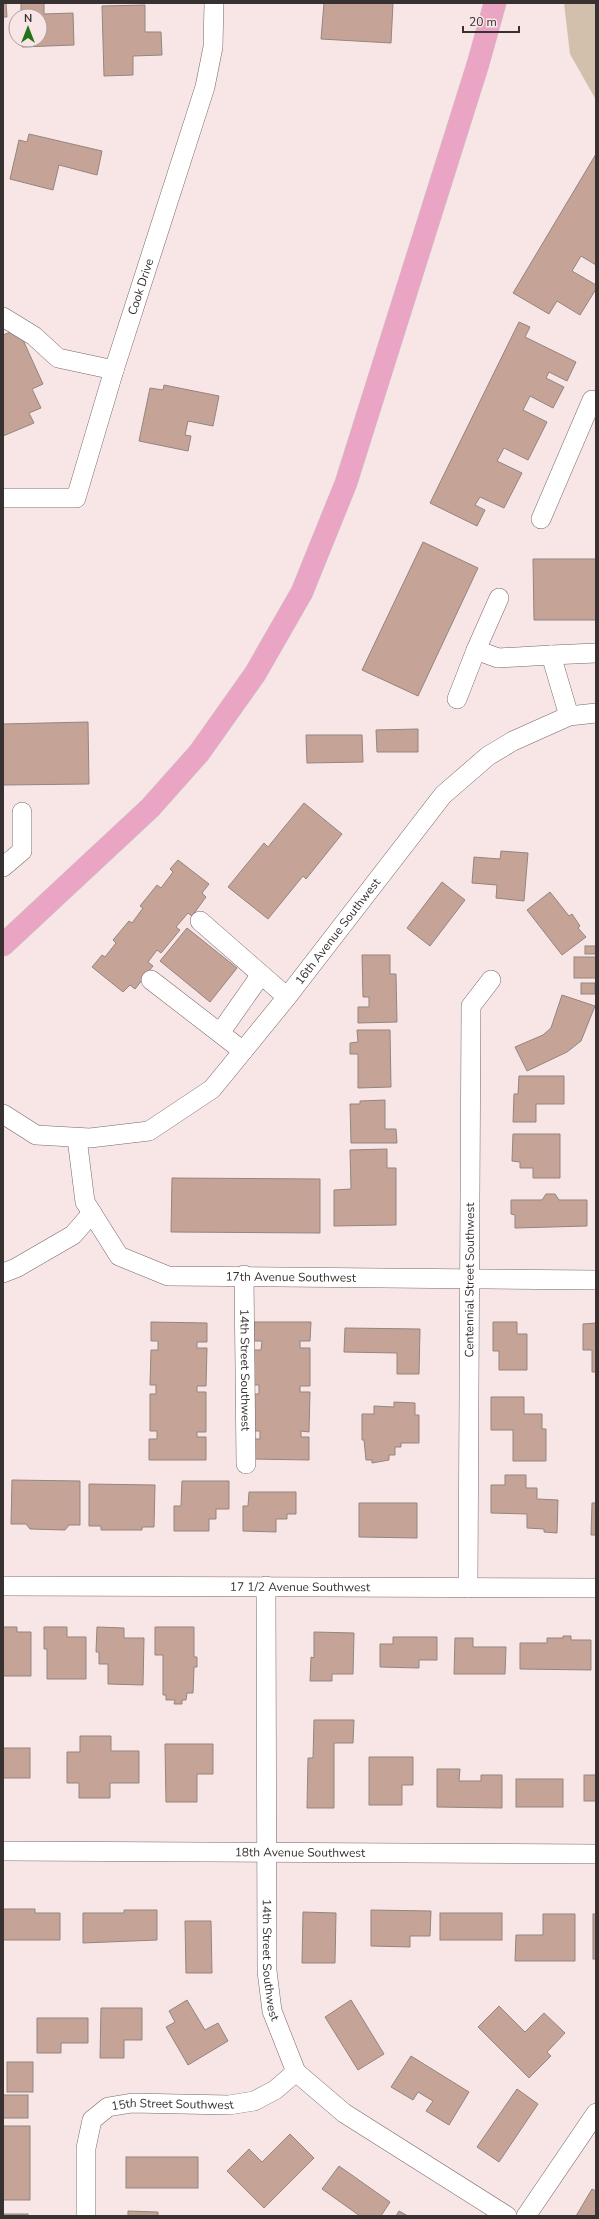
<svg xmlns="http://www.w3.org/2000/svg" width="599" height="2219" viewBox="0 0 599 2219" font-family="'Nunito Sans',sans-serif">
  <style>
    .green { fill: #d2bfac }
    .building { fill: #c5a497; stroke: #93857f }
    .lines { fill: none; stroke-linecap: round; stroke-linejoin: round }
    .minor-casing { stroke: #766767; stroke-width: 20 }
    .major-casing { stroke: #cbc9c9; stroke-width: 23 }
    .minor { stroke: #fff; stroke-width: 19 }
    .major { stroke: #eaa4c4; stroke-width: 22 }
    .labels { text-anchor: middle; dominant-baseline: central; stroke-width: 3; stroke-linejoin: round; paint-order: stroke }
    .street-label { font-size: 12px; fill: #373131; stroke: #f8e6e6 }
  </style>
  <rect width="100%" height="100%" fill="#f8e6e6"/>
  <!-- green -->
  <polygon class="green" points="564,3 596,3 596,100 570,54"/>
  <!-- building -->
  <g class="building">
    <polygon points="3,3 6,3 7,17 3,17"/>
    <polygon points="21,3 44,3 44,14 73,13 74,45 22,47 22,40 40,40 40,16 21,16"/>
    <polygon points="324,3 393,3 391,43 321,39"/>
    <polygon points="145,5 145,32 161,32 162,55 133,56 133,75 104,76 102,6"/>
    <polygon points="29,134 102,151 97,175 59,165 53,190 10,179 19,140 27,142"/>
    <polygon points="596,154 596,265 581,256 572,271 596,285 596,289 580,315 557,301 549,314 513,293"/>
    <polygon points="519,322 530,327 525,337 576,362 567,381 549,372 546,378 564,387 553,408 530,396 523,410 547,422 528,460 504,448 497,461 522,473 504,508 480,497 475,505 485,510 477,526 430,503"/>
    <polygon points="18,329 43,384 32,389 41,408 29,413 34,423 3,436 3,335"/>
    <polygon points="164,385 219,396 213,426 188,421 185,435 191,436 188,451 139,441 150,388 163,390"/>
    <polygon points="423,542 478,568 418,696 362,670"/>
    <polygon points="533,559 596,559 596,620 534,620"/>
    <polygon points="88,722 89,784 3,785 3,724"/>
    <polygon points="418,729 418,752 377,752 376,730"/>
    <polygon points="306,735 362,735 363,762 307,763"/>
    <polygon points="304,803 342,834 306,879 303,876 268,919 228,887 264,843 268,847"/>
    <polygon points="501,851 528,853 524,901 496,898 497,885 472,883 474,857 500,859"/>
    <polygon points="178,860 209,884 202,893 206,897 192,916 188,913 176,927 180,930 161,953 157,950 148,962 153,966 135,989 130,985 123,992 92,967 102,955 105,957 116,943 113,940 129,921 132,923 143,908 140,906 157,885 161,888 173,872 170,869"/>
    <polygon points="442,882 465,900 430,946 407,928"/>
    <polygon points="550,892 569,916 572,914 580,926 578,928 586,937 562,955 527,910"/>
    <polygon points="187,928 237,968 210,1002 160,961"/>
    <rect x="585" y="946" width="11" height="8"/>
    <polygon points="362,955 390,955 390,974 396,974 397,1022 358,1023 358,1007 369,1007 369,997 363,997"/>
    <rect x="574" y="957" width="22" height="21"/>
    <rect x="581" y="983" width="14" height="11"/>
    <polygon points="562,995 595,1006 581,1041 567,1052 527,1071 515,1047 543,1035 551,1028"/>
    <polygon points="357,1030 390,1030 391,1087 358,1088 358,1054 350,1054 350,1043 358,1042"/>
    <polygon points="519,1076 564,1076 564,1104 536,1104 536,1122 513,1122 514,1094 518,1094"/>
    <polygon points="385,1100 385,1129 396,1129 397,1143 351,1143 350,1104 360,1104 360,1101"/>
    <polygon points="513,1134 560,1134 560,1178 533,1178 533,1168 520,1168 520,1162 512,1161"/>
    <polygon points="387,1149 387,1168 396,1168 396,1225 334,1226 334,1190 351,1189 350,1150"/>
    <polygon points="172,1178 320,1179 320,1233 171,1232"/>
    <polygon points="546,1194 555,1194 559,1200 587,1200 587,1226 515,1228 515,1215 511,1214 511,1200 542,1200"/>
    <polygon points="151,1322 207,1323 207,1342 197,1342 197,1348 207,1348 206,1386 197,1386 197,1392 206,1392 206,1432 197,1432 197,1437 206,1437 206,1460 149,1460 149,1439 157,1439 157,1431 150,1431 150,1394 156,1394 156,1385 150,1385 151,1350 158,1350 158,1341 151,1341"/>
    <polygon points="254,1322 311,1322 310,1341 300,1341 300,1348 310,1348 310,1386 300,1386 300,1392 310,1392 309,1432 301,1431 301,1437 309,1437 309,1460 252,1459 253,1439 260,1439 260,1431 253,1431 253,1394 259,1394 259,1385 253,1385 254,1350 261,1350 262,1341 254,1341"/>
    <polygon points="493,1322 517,1322 517,1334 527,1334 527,1370 499,1370 499,1351 493,1351"/>
    <polygon points="596,1323 596,1372 592,1372 592,1350 583,1350 583,1324"/>
    <polygon points="345,1328 420,1329 419,1374 397,1374 397,1353 344,1352"/>
    <polygon points="491,1397 524,1397 524,1414 542,1414 542,1429 546,1429 546,1461 513,1461 513,1430 491,1430"/>
    <polygon points="394,1402 415,1403 415,1415 419,1415 419,1443 401,1443 401,1447 395,1447 395,1455 389,1455 389,1460 372,1463 372,1460 366,1460 364,1440 362,1440 362,1414 374,1414 374,1406 394,1407"/>
    <polygon points="505,1475 526,1475 526,1488 537,1488 537,1499 558,1500 557,1533 544,1532 544,1529 527,1528 527,1514 491,1513 491,1485 505,1485"/>
    <polygon points="12,1480 80,1481 80,1525 69,1525 65,1530 30,1529 26,1524 11,1524"/>
    <polygon points="182,1481 229,1481 229,1509 216,1509 216,1519 209,1519 209,1531 174,1531 174,1506 181,1506"/>
    <polygon points="596,1482 596,1535 591,1535 592,1503 596,1503"/>
    <polygon points="89,1484 155,1485 154,1527 142,1527 142,1530 101,1530 101,1526 89,1526"/>
    <polygon points="249,1492 296,1492 296,1514 287,1514 287,1519 276,1519 276,1532 243,1531 243,1506 248,1506"/>
    <polygon points="359,1503 417,1503 417,1538 359,1537"/>
    <polygon points="3,1627 17,1627 17,1632 31,1632 31,1676 3,1676"/>
    <polygon points="44,1627 67,1627 67,1637 86,1637 86,1679 47,1679 47,1649 44,1649"/>
    <polygon points="97,1627 124,1628 124,1638 144,1638 143,1685 108,1684 108,1664 99,1664 99,1652 96,1652"/>
    <polygon points="155,1627 194,1627 194,1657 197,1657 197,1667 194,1667 193,1693 187,1693 186,1700 182,1700 182,1704 174,1704 175,1700 166,1700 166,1695 163,1695 163,1655 155,1655"/>
    <polygon points="314,1632 354,1633 353,1674 332,1674 332,1681 310,1681 311,1657 314,1658"/>
    <polygon points="563,1636 571,1636 571,1640 591,1640 591,1670 520,1669 520,1643 547,1643 547,1638 563,1638"/>
    <polygon points="393,1637 437,1637 437,1660 419,1660 419,1668 380,1667 380,1644 393,1644"/>
    <polygon points="455,1638 473,1638 473,1647 506,1647 505,1674 454,1674"/>
    <polygon points="314,1720 354,1720 353,1743 334,1743 334,1808 307,1808 308,1758 313,1758"/>
    <polygon points="80,1736 111,1736 111,1751 139,1751 139,1783 110,1783 110,1798 79,1798 79,1783 67,1783 67,1752 80,1752"/>
    <polygon points="165,1744 213,1744 213,1774 197,1774 197,1802 166,1802"/>
    <rect x="3" y="1748" width="27" height="30"/>
    <polygon points="369,1757 413,1757 413,1785 402,1785 402,1805 369,1805"/>
    <polygon points="437,1769 460,1769 459,1781 481,1781 481,1775 502,1775 502,1808 437,1807"/>
    <rect x="584" y="1775" width="12" height="26"/>
    <rect x="516" y="1779" width="47" height="28"/>
    <polygon points="3,1909 35,1909 35,1913 60,1913 60,1940 3,1940"/>
    <polygon points="124,1910 157,1910 157,1940 83,1943 83,1913 124,1913"/>
    <polygon points="371,1910 431,1911 430,1936 410,1936 410,1947 371,1946"/>
    <polygon points="303,1912 336,1913 335,1963 302,1963"/>
    <rect x="440" y="1913" width="62" height="27"/>
    <polygon points="543,1914 575,1914 575,1961 515,1961 516,1935 543,1935"/>
    <rect x="593" y="1914" width="3" height="45"/>
    <polygon points="185,1921 211,1921 212,1973 186,1973"/>
    <polygon points="187,2000 205,2030 218,2023 228,2041 188,2065 166,2027 175,2022 169,2011"/>
    <polygon points="351,2000 384,2054 358,2070 325,2017"/>
    <polygon points="499,2006 525,2032 544,2013 565,2033 547,2052 551,2056 529,2078 478,2027"/>
    <polygon points="101,2008 142,2008 142,2040 124,2040 124,2058 100,2058"/>
    <polygon points="37,2018 88,2018 88,2043 61,2043 61,2053 37,2053"/>
    <polygon points="411,2056 469,2092 449,2125 426,2111 433,2101 418,2092 413,2100 391,2087"/>
    <rect x="7" y="2062" width="26" height="30"/>
    <polygon points="517,2089 538,2104 499,2162 477,2147"/>
    <rect x="3" y="2095" width="25" height="23"/>
    <rect x="3" y="2126" width="27" height="74"/>
    <polygon points="290,2134 314,2158 264,2208 227,2171 249,2149 262,2162"/>
    <rect x="126" y="2157" width="72" height="31"/>
    <polygon points="339,2166 390,2202 381,2216 360,2216 322,2189"/>
    <polygon points="592,2189 596,2191 596,2216 576,2216"/>
    <polygon points="128,2211 158,2212 158,2216 128,2216"/>
    <polygon points="399,2211 408,2216 396,2216"/>
    <rect x="3" y="2214" width="25" height="2"/>
  </g>
  <g class="lines">
    <defs>
      <g id="minor">
        <polyline points="3,317 34,336 58,358 114,370"/>
        <path id="s1" d="M3 498H76L114 370 205 87 213 47 214 3"/>
        <polyline points="541,519 592,400 596,401"/>
        <polyline points="476,650 499,598"/>
        <polyline points="457,699 476,650 498,658 551,655"/>
        <polyline points="569,716 551,655 596,653"/>
        <polyline points="3,867 22,851 22,812"/>
        <polyline points="200,921 287,997"/>
        <polyline points="151,980 243,1051"/>
        <polyline points="220,1033 260,976"/>
        <path id="s2" d="M3 1114 36 1135 90 1138 149 1131 212 1089 287 997 443 795 488 756 513 741 569 716 596 713"/>
        <path id="s3" d="M77 1138 85 1202 119 1256 168 1276 596 1280"/>
        <polyline points="3,1273 16,1268 73,1235 92,1213"/>
        <path id="s4" d="M244 1275 246 1464"/>
        <path id="s5" d="M3 1586 596 1588"/>
        <path id="s6" d="M266 1586 267 1971 272 2011 296 2072 344 2113 507 2216"/>
        <path id="s7" d="M468 1588 471 1006 491 980"/>
        <path id="s8" d="M3 1851 596 1854"/>
        <path id="s9" d="M86 2216V2148L92 2120 108 2107 132 2103 229 2105 254 2101 275 2090 296 2072"/>
        <polyline points="526,2216 596,2113"/>
      </g>
      <polyline id="major" points="3,945 150,808 199,753 255,674 302,592 346,483 478,64 495,3"/>
    </defs>
    <!-- minor casing -->
    <use href="#minor" class="minor-casing"/>
    <!-- major casing -->
    <use href="#major" class="major-casing"/>
    <!-- minor -->
    <use href="#minor" class="minor"/>
    <!-- major -->
    <use href="#major" class="major"/>
  </g>
  <g class="labels">
    <!-- street labels -->
    <g class="street-label">
      <text stroke="none"><textPath href="#s1" startOffset="294">Cook Drive</textPath></text>
      <text stroke="none"><textPath href="#s2" startOffset="430">16th Avenue Southwest</textPath></text>
      <text stroke="none"><textPath href="#s3" startOffset="304">17th Avenue Southwest</textPath></text>
      <text stroke="none"><textPath href="#s7" startOffset="308">Centennial Street Southwest</textPath></text>
      <text stroke="none"><textPath href="#s4" startOffset="95">14th Street Southwest</textPath></text>
      <text stroke="none"><textPath href="#s5" startOffset="297">17 1/2 Avenue Southwest</textPath></text>
      <text stroke="none"><textPath href="#s8" startOffset="297">18th Avenue Southwest</textPath></text>
      <text stroke="none"><textPath href="#s6" startOffset="374">14th Street Southwest</textPath></text>
      <text stroke="none"><textPath href="#s9" startOffset="182">15th Street Southwest</textPath></text>
    </g>
  </g>
  <!-- border -->
  <rect width="599" height="2219" fill="none" stroke="#373131" stroke-width="8"/>
  <!-- north arrow -->
  <g transform="translate(28 28)"><circle r="19" fill="#f8e6e6" stroke="#ab9e9e"/>
  <path d="M0-3L7 15L0 10L-7 15Z" fill="#24731a"/>
  <text y="-6" font-size="11" font-weight="bold" text-anchor="middle" fill="#373131">N</text>
  </g>
  <!-- scale -->
  <path d="M463 26v6h56v-6" fill="none" stroke="#373131" stroke-width="2"/>
  <text x="469" y="26" font-size="12" fill="#373131" stroke="#f8e6e6" stroke-width="3" paint-order="stroke">20 m</text>
</svg>
